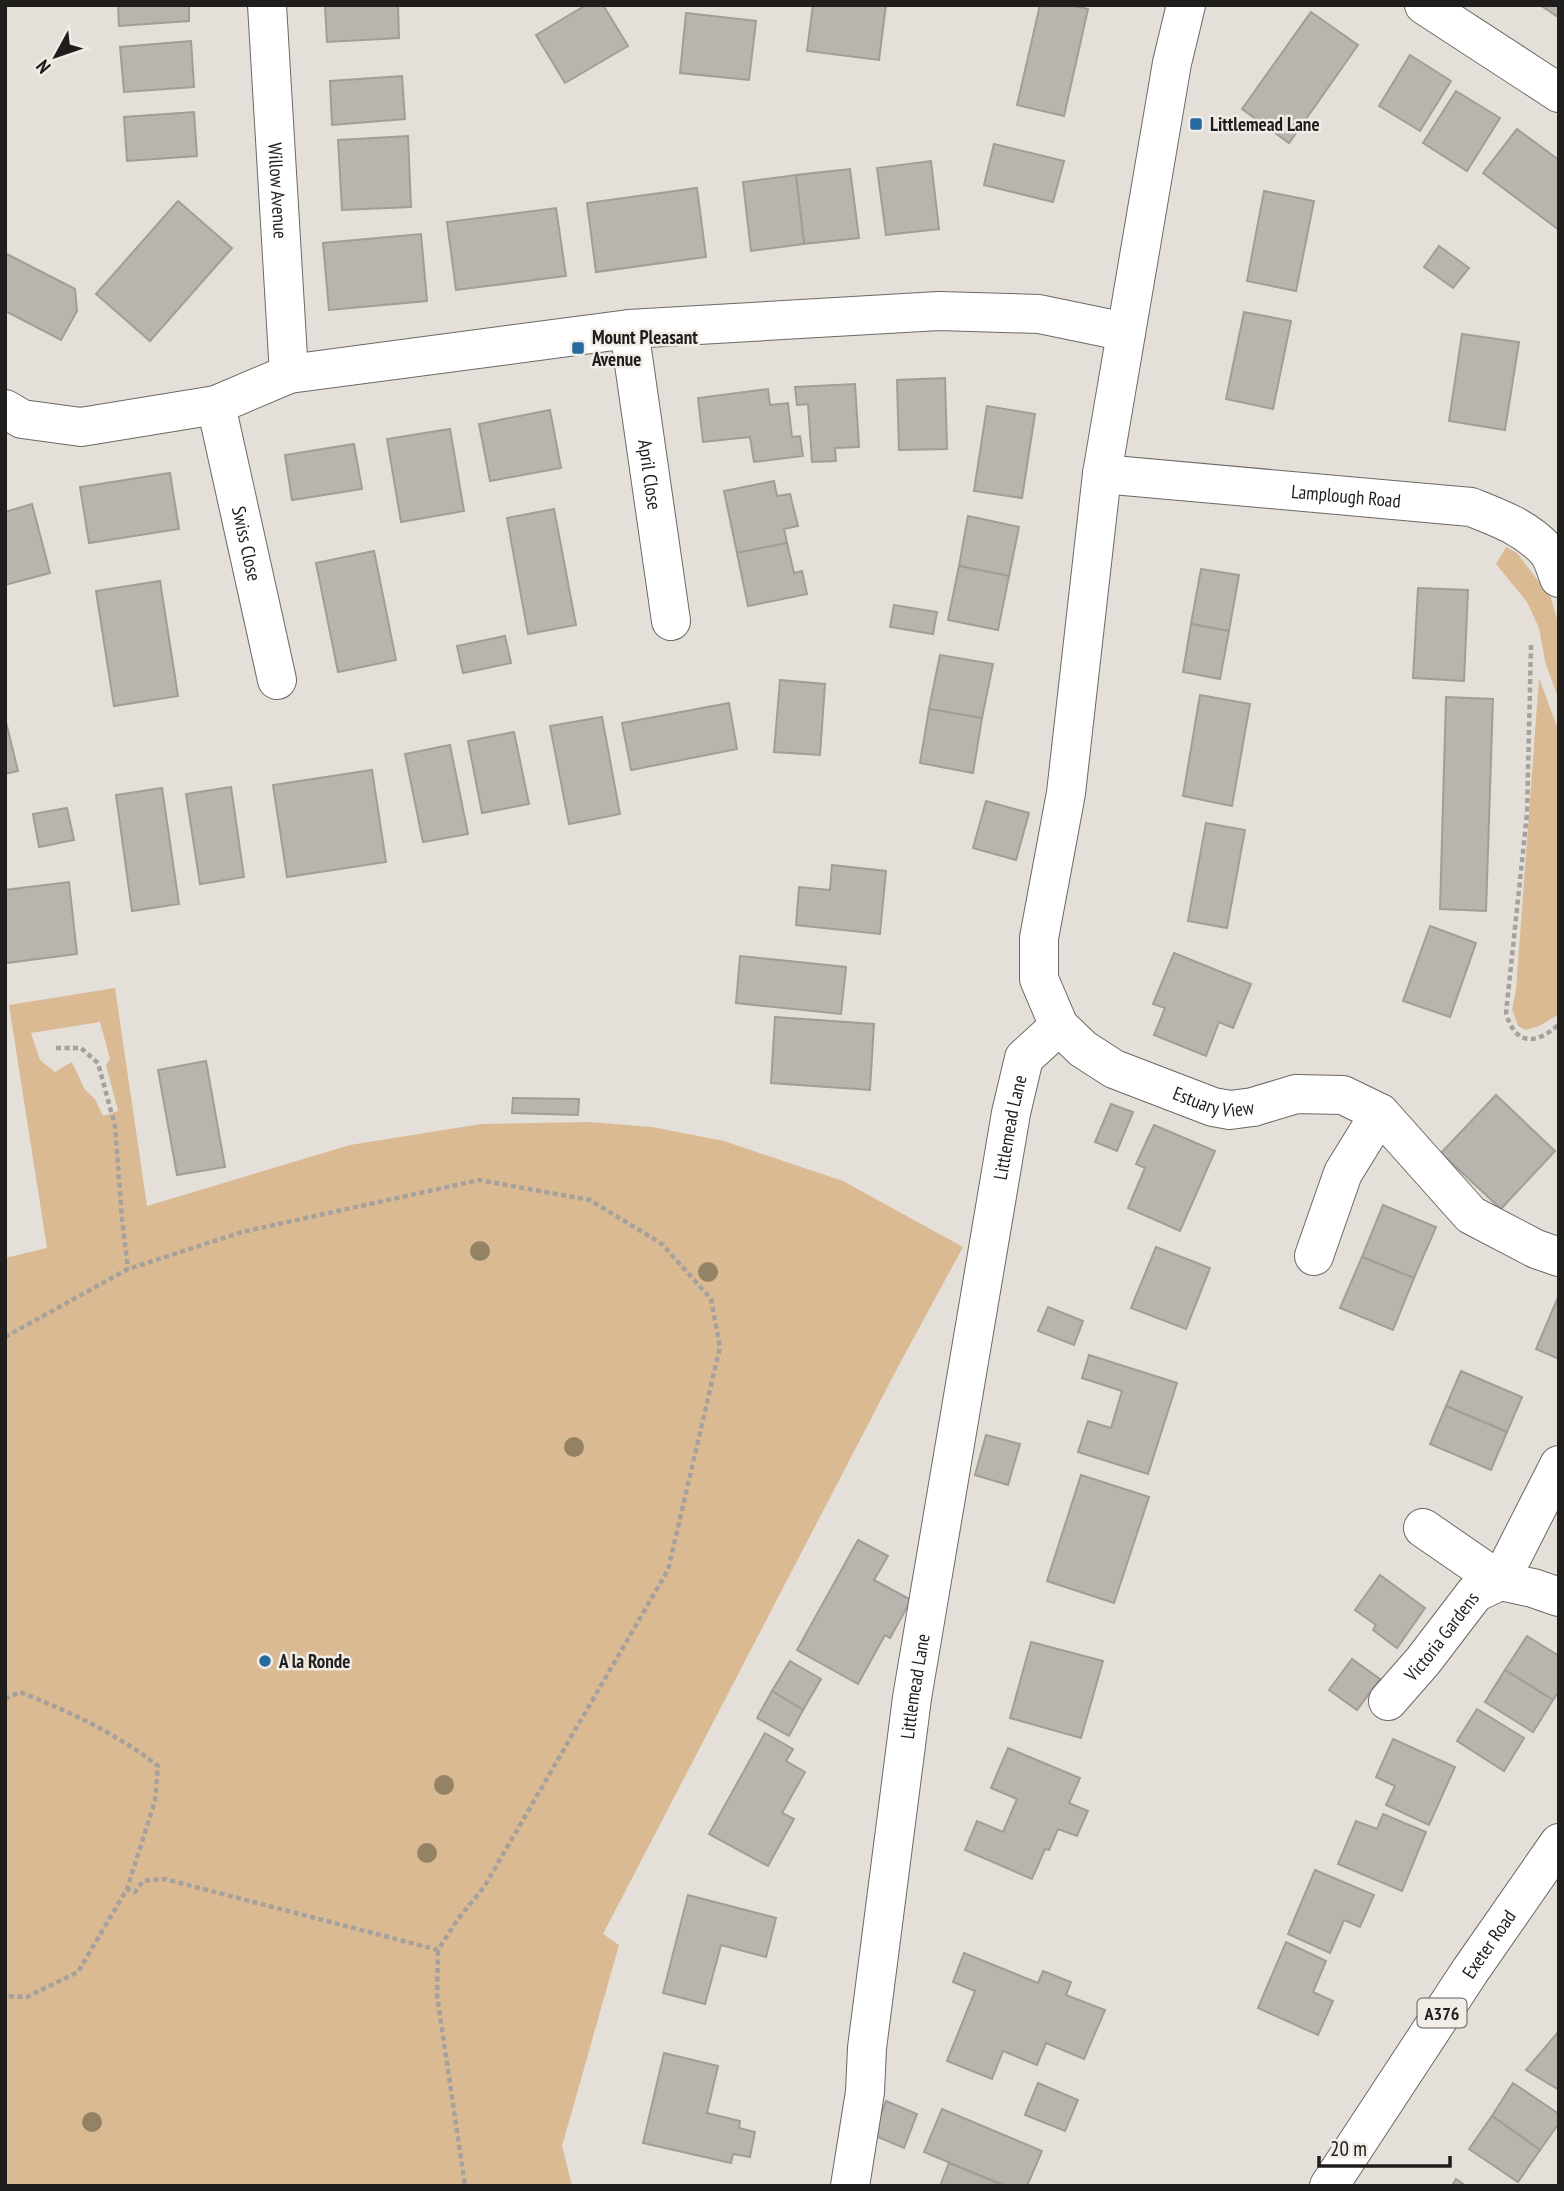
<svg xmlns="http://www.w3.org/2000/svg" width="1564" height="2191" viewBox="0 0 1564 2191" font-family="'PT Sans Narrow',sans-serif">
  <style>
    .green { fill: #daba92; fill-rule: evenodd }
    .building { fill: #b9b4ae; stroke: #a29d97; stroke-width: 2 }
    .lines { fill: none; stroke-linecap: round; stroke-linejoin: round }
    .minor-casing { stroke: #6d6863; stroke-width: 40 }
    .highway-casing { stroke: #6d6863; stroke-width: 40 }
    .path { stroke: #a5a19c; stroke-width: 4.5; stroke-dasharray: 5 3.5; stroke-linecap: butt }
    .minor { stroke: #fff; stroke-width: 38 }
    .highway { stroke: #fff; stroke-width: 38 }
    .tree { fill: #948265 }
    .poi-dot { fill: #26699e; stroke: #f1ece6; stroke-width: 2.5 }
    .labels { text-anchor: middle; dominant-baseline: central; stroke-width: 5; stroke-linejoin: round; paint-order: stroke }
    .shield { fill: #f1ece6; stroke: #5f5c59; stroke-width: 2 }
    .shield-label { font-size: 18px; font-weight: bold; fill: #201e1c }
    .poi-label { font-size: 19px; font-weight: bold; fill: #201e1c; stroke: #f1ece6; text-anchor: start }
    .street-label { font-size: 19px; fill: #201e1c; stroke: #f1ece6 }
  </style>
  <rect width="100%" height="100%" fill="#e4dfd9"/>
  <!-- green -->
  <g class="green">
    <polygon points="1506,547 1517,553 1551,598 1559,626 1559,701 1545,661 1539,628 1527,602 1496,564"/>
    <polygon points="1539,678 1559,732 1559,1014 1539,1026 1526,1030 1518,1026 1512,1009 1516,990"/>
    <path d="M115 988 147 1206 350 1145 481 1124 589 1122 652 1127 724 1141 843 1181 963 1247 899 1365 603 1934 619 1945 562 2146 572 2186H5V1258L47 1248 9 1005ZM100 1022 110 1059 106 1065 118 1111 103 1116 95 1099 85 1090 72 1062 55 1072 40 1060 31 1033Z"/>
  </g>
  <!-- building -->
  <g class="building">
    <polygon points="118,5 189,5 189,21 119,26"/>
    <polygon points="325,5 398,5 399,38 327,42"/>
    <polygon points="586,5 603,5 628,46 565,83 536,35"/>
    <polygon points="813,5 886,5 879,60 807,51"/>
    <polygon points="1040,5 1070,5 1088,9 1064,116 1017,105"/>
    <polygon points="1540,5 1559,5 1559,16 1558,17"/>
    <polygon points="1311,12 1358,45 1289,143 1242,109"/>
    <polygon points="686,13 756,21 749,80 680,73"/>
    <polygon points="191,41 194,87 124,92 120,47"/>
    <polygon points="1410,55 1451,81 1420,131 1379,106"/>
    <polygon points="402,76 405,119 332,125 330,81"/>
    <polygon points="1456,91 1500,118 1467,171 1423,143"/>
    <polygon points="194,112 197,156 127,161 124,117"/>
    <polygon points="1517,129 1559,160 1559,230 1483,173"/>
    <polygon points="408,136 411,207 342,210 338,140"/>
    <polygon points="994,144 1064,161 1053,202 984,185"/>
    <polygon points="931,161 939,229 886,235 877,168"/>
    <polygon points="850,169 859,238 804,244 796,175"/>
    <polygon points="796,175 804,244 751,251 743,182"/>
    <polygon points="697,188 706,257 596,272 587,203"/>
    <polygon points="1264,191 1314,201 1296,291 1247,281"/>
    <polygon points="178,201 232,248 150,341 96,294"/>
    <polygon points="556,208 566,276 456,290 447,222"/>
    <polygon points="421,234 427,301 329,310 323,243"/>
    <polygon points="1439,246 1469,268 1453,288 1424,267"/>
    <polygon points="5,253 75,289 77,311 61,340 5,311"/>
    <polygon points="1244,312 1291,321 1273,409 1226,399"/>
    <polygon points="1462,334 1519,342 1505,430 1449,421"/>
    <polygon points="945,378 947,449 899,450 897,380"/>
    <polygon points="855,384 859,447 835,448 836,461 812,462 808,404 797,405 795,387"/>
    <polygon points="768,389 770,405 788,403 792,437 800,436 803,456 754,462 750,437 703,442 698,398"/>
    <polygon points="987,406 1035,414 1022,498 974,491"/>
    <polygon points="550,410 561,468 490,481 479,424"/>
    <polygon points="450,429 464,511 401,522 387,439"/>
    <polygon points="354,444 362,489 292,500 285,455"/>
    <polygon points="170,473 179,529 89,543 80,487"/>
    <polygon points="774,481 777,496 790,494 798,526 784,529 787,543 737,553 724,491"/>
    <polygon points="32,504 50,573 5,585 5,512"/>
    <polygon points="554,509 576,625 528,634 507,518"/>
    <polygon points="968,516 1019,527 1009,576 959,566"/>
    <polygon points="787,543 794,573 802,571 807,594 748,606 737,553"/>
    <polygon points="374,551 396,660 338,672 316,563"/>
    <polygon points="959,566 1009,576 998,630 948,620"/>
    <polygon points="1201,569 1239,575 1229,631 1191,624"/>
    <polygon points="160,581 178,696 114,706 96,591"/>
    <polygon points="1418,588 1468,590 1464,681 1413,678"/>
    <polygon points="894,605 937,612 933,634 890,627"/>
    <polygon points="1191,624 1229,631 1220,679 1183,672"/>
    <polygon points="505,636 511,663 463,673 457,646"/>
    <polygon points="940,655 993,664 982,718 929,709"/>
    <polygon points="780,680 825,684 820,755 774,752"/>
    <polygon points="1200,695 1250,704 1232,806 1183,796"/>
    <polygon points="1446,697 1493,699 1486,911 1440,909"/>
    <polygon points="729,703 737,749 631,770 622,723"/>
    <polygon points="929,709 982,718 973,773 920,763"/>
    <polygon points="602,717 620,814 569,824 550,726"/>
    <polygon points="5,718 18,771 5,774"/>
    <polygon points="514,732 529,804 482,813 468,741"/>
    <polygon points="450,745 468,834 423,842 405,754"/>
    <polygon points="372,770 386,862 287,877 273,785"/>
    <polygon points="231,787 244,877 200,884 186,794"/>
    <polygon points="162,788 179,904 132,911 116,795"/>
    <polygon points="986,801 1029,813 1016,860 973,848"/>
    <polygon points="67,808 74,840 39,847 33,814"/>
    <polygon points="1206,823 1245,830 1227,928 1188,921"/>
    <polygon points="832,865 886,871 880,934 796,925 799,887 830,890"/>
    <polygon points="69,882 77,954 6,963 5,890"/>
    <polygon points="1430,926 1476,943 1450,1017 1403,1001"/>
    <polygon points="1174,953 1251,984 1233,1028 1219,1022 1206,1056 1154,1035 1165,1008 1153,1004"/>
    <polygon points="740,956 846,967 841,1014 736,1003"/>
    <polygon points="775,1017 874,1024 870,1090 771,1083"/>
    <polygon points="206,1061 225,1167 177,1175 158,1070"/>
    <polygon points="1496,1095 1555,1151 1501,1209 1441,1153"/>
    <polygon points="513,1098 579,1099 578,1115 512,1113"/>
    <polygon points="1111,1104 1133,1112 1117,1151 1095,1142"/>
    <polygon points="1154,1125 1215,1151 1180,1231 1128,1208 1145,1168 1136,1164"/>
    <polygon points="1383,1205 1436,1227 1414,1278 1362,1257"/>
    <polygon points="1156,1247 1210,1268 1186,1329 1131,1308"/>
    <polygon points="1362,1257 1414,1278 1393,1330 1340,1308"/>
    <polygon points="1559,1295 1559,1359 1536,1349"/>
    <polygon points="1048,1307 1083,1321 1074,1345 1038,1331"/>
    <polygon points="1089,1355 1177,1383 1148,1474 1078,1452 1088,1421 1111,1428 1122,1391 1082,1378"/>
    <polygon points="1461,1371 1522,1397 1507,1432 1446,1406"/>
    <polygon points="1446,1406 1507,1432 1491,1470 1430,1444"/>
    <polygon points="986,1435 1020,1444 1008,1485 975,1475"/>
    <polygon points="1081,1475 1149,1497 1114,1603 1047,1581"/>
    <polygon points="858,1540 888,1556 874,1580 911,1600 890,1638 885,1635 858,1684 797,1650"/>
    <polygon points="1380,1575 1425,1608 1397,1648 1373,1630 1376,1625 1355,1610"/>
    <polygon points="1527,1636 1559,1656 1559,1691 1553,1700 1505,1670"/>
    <polygon points="1031,1642 1103,1661 1081,1738 1010,1718"/>
    <polygon points="1352,1659 1380,1679 1357,1710 1329,1690"/>
    <polygon points="790,1661 821,1679 803,1710 772,1691"/>
    <polygon points="1505,1670 1553,1700 1533,1732 1485,1702"/>
    <polygon points="772,1691 803,1710 789,1736 757,1718"/>
    <polygon points="1477,1709 1524,1738 1504,1771 1457,1741"/>
    <polygon points="765,1733 793,1749 786,1761 805,1772 782,1813 794,1819 768,1866 709,1834"/>
    <polygon points="1393,1739 1455,1767 1429,1825 1386,1805 1395,1786 1376,1777"/>
    <polygon points="1008,1748 1080,1778 1069,1803 1088,1811 1077,1836 1058,1829 1049,1850 1045,1849 1032,1879 965,1850 977,1821 1003,1832 1017,1799 991,1788"/>
    <polygon points="1383,1814 1426,1832 1402,1891 1338,1864 1356,1821 1377,1829"/>
    <polygon points="1315,1870 1374,1895 1360,1927 1344,1920 1330,1953 1288,1934"/>
    <polygon points="688,1895 776,1918 766,1957 721,1945 705,2004 663,1993"/>
    <polygon points="1286,1942 1326,1961 1313,1992 1333,2001 1318,2035 1258,2008"/>
    <polygon points="964,1953 1038,1983 1043,1971 1071,1982 1066,1995 1105,2010 1084,2059 1046,2043 1037,2065 1003,2051 992,2079 947,2061 975,1991 953,1982"/>
    <polygon points="1559,2031 1559,2090 1526,2070"/>
    <polygon points="664,2053 718,2066 707,2113 740,2121 739,2128 755,2132 750,2157 733,2154 731,2163 643,2143"/>
    <polygon points="1038,2083 1078,2100 1065,2131 1025,2115"/>
    <polygon points="1513,2083 1559,2114 1559,2123 1540,2150 1492,2116"/>
    <polygon points="886,2101 917,2114 904,2148 873,2135"/>
    <polygon points="942,2109 1042,2151 1027,2186 1005,2186 924,2152"/>
    <polygon points="1492,2116 1540,2150 1518,2182 1469,2149"/>
    <polygon points="949,2163 1005,2186 940,2186"/>
    <polygon points="1456,2179 1466,2186 1452,2186"/>
  </g>
  <g class="lines">
    <defs>
      <g id="minor">
        <path id="s1" d="M267 5 289 374"/>
        <path id="s2" d="M1186 5 1172 63 1102 474 1066 793 1039 938V979L1059 1026 1083 1049 1114 1069 1213 1107 1230 1110 1253 1107 1296 1094 1343 1095 1380 1113 1471 1215 1536 1249 1559 1257"/>
        <polyline points="1424,5 1559,93"/>
        <path id="s3" d="M629 329 671 621"/>
        <path id="s4" d="M216 405 277 680"/>
        <polyline points="5,409 22,419 81,427 216,405 289,374 629,329 939,311 1039,314 1126,332"/>
        <path id="s5" d="M1102 474 1471 507C1499 518 1527 528 1548 552 1553 559 1556 570 1559 578"/>
        <polyline points="1314,1256 1343,1173 1380,1113"/>
        <polyline points="1423,1528 1500,1581 1559,1465"/>
        <path id="s6" d="M1388 1701 1423 1661 1475 1593 1500 1581 1533 1588 1559 1597"/>
        <path id="s7" d="M850 2186 865 2092 867 2048 912 1698 1011 1113 1024 1058 1059 1026"/>
      </g>
      <g id="highway">
        <path id="s8" d="M1329 2186 1470 1971 1559 1843"/>
      </g>
    </defs>
    <!-- minor casing -->
    <use href="#minor" class="minor-casing"/>
    <!-- highway casing -->
    <use href="#highway" class="highway-casing"/>
    <!-- path -->
    <g class="path">
      <path d="M1531 645 1527 814 1506 1013C1515 1045 1536 1046 1559 1024"/>
      <polyline points="56,1048 81,1048 98,1063 115,1126 122,1219 128,1269"/>
      <polyline points="5,1337 128,1269 242,1232 479,1180 590,1200 662,1244 711,1299 720,1347 668,1570 484,1887 458,1919 438,1950 165,1879 143,1881 135,1892 127,1889"/>
      <path d="M5 1699 20 1692C70 1712 116 1733 158 1766L155 1801 127 1889 78 1972 27 1997 5 1996"/>
      <polyline points="438,1951 437,1995 465,2186"/>
    </g>
    <!-- minor -->
    <use href="#minor" class="minor"/>
    <!-- highway -->
    <use href="#highway" class="highway"/>
  </g>
  <!-- trees -->
  <g class="tree">
    <circle cx="480" cy="1251" r="10"/>
    <circle cx="708" cy="1272" r="10"/>
    <circle cx="574" cy="1447" r="10"/>
    <circle cx="444" cy="1785" r="10"/>
    <circle cx="427" cy="1853" r="10"/>
    <circle cx="92" cy="2122" r="10"/>
  </g>
  <!-- markers -->
  <g class="poi-dot">
    <rect x="1189" y="117" width="14" height="14" rx="3.5"/>
    <rect x="571" y="341" width="14" height="14" rx="3.5"/>
    <circle cx="265" cy="1661" r="7"/>
  </g>
  <g class="labels">
    <!-- shield labels -->
    <rect class="shield" x="1417.5" y="1998.5" width="49" height="29" rx="5"/>
    <g class="shield-label">
      <text x="1442" y="2013">A376</text>
    </g>
    <!-- poi labels -->
    <g class="poi-label">
      <text x="1210" y="124">Littlemead Lane</text>
      <text x="592" y="337">Mount Pleasant<tspan x="592" dy="22">Avenue</tspan></text>
      <text x="279" y="1661">A la Ronde</text>
    </g>
    <!-- street labels -->
    <g class="street-label">
      <text stroke="none"><textPath href="#s1" startOffset="186">Willow Avenue</textPath></text>
      <text stroke="none"><textPath href="#s3" startOffset="147">April Close</textPath></text>
      <text stroke="none"><textPath href="#s5" startOffset="245">Lamplough Road</textPath></text>
      <text stroke="none"><textPath href="#s4" startOffset="142">Swiss Close</textPath></text>
      <text stroke="none"><textPath href="#s2" startOffset="1213">Estuary View</textPath></text>
      <text stroke="none"><textPath href="#s7" startOffset="1071">Littlemead Lane</textPath></text>
      <text stroke="none"><textPath href="#s6" startOffset="84">Victoria Gardens</textPath></text>
      <text stroke="none"><textPath href="#s7" startOffset="504">Littlemead Lane</textPath></text>
      <text stroke="none"><textPath href="#s8" startOffset="290">Exeter Road</textPath></text>
    </g>
  </g>
  <!-- border -->
  <rect width="1564" height="2191" fill="none" stroke="#201e1c" stroke-width="14"/>
  <!-- north arrow -->
  <g transform="translate(56 56) rotate(230)" stroke="#f1ece6" stroke-width="5" paint-order="stroke">
  <path d="M0-5L12 26L0 18L-12 26Z" fill="#201e1c"/>
  <text y="-10" font-size="19" font-weight="bold" text-anchor="middle" fill="#201e1c">N</text>
  </g>
  <!-- scale -->
  <path d="M1319 2156v10h131v-10" fill="none" stroke="#201e1c" stroke-width="3.5"/>
  <text x="1330" y="2156" font-size="21" fill="#201e1c" stroke="#f1ece6" stroke-width="5" paint-order="stroke">20 m</text>
</svg>
